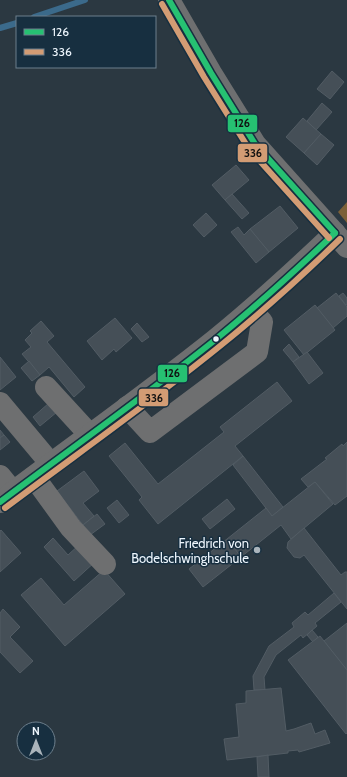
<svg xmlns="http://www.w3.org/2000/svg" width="347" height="777" viewBox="0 0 347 777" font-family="Cabin,sans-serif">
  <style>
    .forest { fill: #7c6038 }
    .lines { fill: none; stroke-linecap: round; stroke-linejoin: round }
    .stream { stroke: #3b6a8b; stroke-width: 6 }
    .building { fill: #454f57; stroke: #525c64 }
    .minor { stroke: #6e6f70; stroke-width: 22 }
    .bus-1-casing { stroke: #172f40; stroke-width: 9 }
    .bus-2-casing { stroke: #172f40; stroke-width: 9 }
    .bus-1 { stroke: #26c172; stroke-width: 6 }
    .bus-2 { stroke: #d39c74; stroke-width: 6 }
    .bus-dot { fill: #eef6fd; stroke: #172f40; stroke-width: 1.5 }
    .poi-dot { fill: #aab4bb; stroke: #172f40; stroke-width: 1.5 }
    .labels { text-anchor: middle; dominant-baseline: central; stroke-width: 3; stroke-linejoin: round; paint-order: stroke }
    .poi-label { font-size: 13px; fill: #eef6fd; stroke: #172f40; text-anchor: end }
    .line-badge { stroke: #172f40; stroke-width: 1.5 }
    .pale-badge-label { font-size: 11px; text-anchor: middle; font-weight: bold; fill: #111 }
  </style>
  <rect width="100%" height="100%" fill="#2b3841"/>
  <!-- forest -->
  <polygon class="forest" points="347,202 347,223 338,212"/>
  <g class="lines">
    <!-- stream -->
    <g class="stream">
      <polyline points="34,17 85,0"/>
      <polyline points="0,28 17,23"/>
    </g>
  </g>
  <!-- building -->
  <g class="building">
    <polygon points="332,71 344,82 330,99 317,89"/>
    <polygon points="322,103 332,112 316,130 307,121"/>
    <polygon points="303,118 321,134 304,153 286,137"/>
    <polygon points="321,134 334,145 317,165 304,153"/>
    <polygon points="236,165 249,180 225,200 212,185"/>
    <polygon points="232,194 249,213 242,219 225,200"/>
    <polygon points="280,206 298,228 269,252 250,229"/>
    <polygon points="206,213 217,225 204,237 193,225"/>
    <polygon points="238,227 244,235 250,229 269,252 256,263 231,232"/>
    <polygon points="336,293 347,307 347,316 333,328 317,308"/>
    <polygon points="343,293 347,298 347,305 346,305 339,296"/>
    <polygon points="315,305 335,330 304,355 284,330"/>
    <polygon points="115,318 132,338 116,352 114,349 102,360 87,341"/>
    <polygon points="41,321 54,336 47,342 85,387 74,397 49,367 40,375 22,354 31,347 25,340 32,333 30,331"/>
    <polygon points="137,323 149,337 142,342 131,329"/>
    <polygon points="289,344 299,357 293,362 283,350"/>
    <polygon points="307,352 323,373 309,384 293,362"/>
    <polygon points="0,357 16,377 0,390"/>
    <polygon points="29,361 40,375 32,381 21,368"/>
    <polygon points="277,382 292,401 235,446 243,456 158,524 139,500 142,497 109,456 125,443 158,484 224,432 220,427"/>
    <polygon points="49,403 57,412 40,426 33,417"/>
    <polygon points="0,430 4,435 0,438"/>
    <polygon points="4,435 10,442 0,450 0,438"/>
    <polygon points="347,442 347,496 335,505 315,482 308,487 301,479 327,459 325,458 342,444 343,446"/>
    <polygon points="243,456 283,507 272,516 233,465"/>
    <polygon points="84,471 99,491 83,503 94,516 83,525 57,491"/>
    <polygon points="315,482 333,504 291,539 281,525 241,557 227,539 266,508 272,516"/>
    <polygon points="227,499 235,509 210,529 202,519"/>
    <polygon points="117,500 129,515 119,523 107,508"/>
    <polygon points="97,514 105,524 90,535 83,525"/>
    <polygon points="304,528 341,575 345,572 347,572 347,609 304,555 300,558 294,557 287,548 288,542"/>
    <polygon points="1,530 21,553 0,572 0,531"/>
    <polygon points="53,538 68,555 80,544 96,561 74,581 44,547"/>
    <polygon points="227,539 241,557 203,587 189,569"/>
    <polygon points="104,570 125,594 65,646 21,595 41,578 64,605"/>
    <polygon points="334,593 341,602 315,623 317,626 303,638 301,635 276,655 264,677 265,690 254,690 253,676 269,646 294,627 292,623 305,612 308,615"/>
    <polygon points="3,609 20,627 10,637 33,661 20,673 0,652 0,613"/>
    <polygon points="347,623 347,670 324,641"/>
    <polygon points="312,630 318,637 313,642 307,635"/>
    <polygon points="320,636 347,670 347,733 346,734 288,660"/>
    <polygon points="281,688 286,731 294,729 311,723 315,734 325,730 330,743 299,752 298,750 288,751 288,753 227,760 224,739 239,737 236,704 246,703 246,691"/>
    <polygon points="268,755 269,777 258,777 257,757"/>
  </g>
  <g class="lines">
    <!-- minor -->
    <g class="minor">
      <polyline points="169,0 211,73 255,144 347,247"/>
      <polyline points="46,387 90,435"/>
      <polyline points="0,403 51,464"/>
      <polyline points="127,407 150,432 257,352 262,322 251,310"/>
      <polyline points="0,476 13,492"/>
      <polyline points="34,477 71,528 105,564"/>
      <path d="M0 502C71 448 145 396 215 340 257 306 296 270 335 233"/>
    </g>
    <defs>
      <g id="bus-1">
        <polyline points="169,0 211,73 255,144 335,233"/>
        <path d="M0 502C72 448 145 396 215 340 257 306 296 270 335 233"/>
      </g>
      <g id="bus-2">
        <polyline points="162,4 204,77 249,149 329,238"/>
        <path d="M5 508C77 454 151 402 220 346 262 312 302 276 340 239"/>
      </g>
    </defs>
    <!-- bus-1 casing -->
    <use href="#bus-1" class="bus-1-casing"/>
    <!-- bus-2 casing -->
    <use href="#bus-2" class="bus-2-casing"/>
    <!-- bus-1 -->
    <use href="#bus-1" class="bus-1"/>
    <!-- bus-2 -->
    <use href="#bus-2" class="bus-2"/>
  </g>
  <!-- markers -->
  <circle class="bus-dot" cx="216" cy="339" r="3.5"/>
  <circle class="poi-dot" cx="257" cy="550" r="4"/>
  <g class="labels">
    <!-- poi labels -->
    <g class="poi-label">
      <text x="249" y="543">Friedrich von<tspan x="249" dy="15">Bodelschwinghschule</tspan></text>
    </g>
  </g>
  <g class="line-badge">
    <rect x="227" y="114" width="31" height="19" rx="4" fill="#26c172"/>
    <rect x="237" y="143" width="31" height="20" rx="4" fill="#d39c74"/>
    <rect x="157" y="364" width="31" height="19" rx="4" fill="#26c172"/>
    <rect x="138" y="388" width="31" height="19" rx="4" fill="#d39c74"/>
  </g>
  <g class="pale-badge-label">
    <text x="242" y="127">126</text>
    <text x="253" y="157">336</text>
    <text x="172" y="377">126</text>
    <text x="154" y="402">336</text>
  </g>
  <!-- legend -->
  <rect x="16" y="16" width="140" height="52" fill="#172f40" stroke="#6d7f8c"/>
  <rect x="24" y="29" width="20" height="6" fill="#26c172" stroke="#6d7f8c"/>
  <text x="52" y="36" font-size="12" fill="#eef6fd">126</text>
  <rect x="24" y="49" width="20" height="6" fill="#d39c74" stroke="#6d7f8c"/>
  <text x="52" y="56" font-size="12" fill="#eef6fd">336</text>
  <!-- north arrow -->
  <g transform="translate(36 741)"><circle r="19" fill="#172f40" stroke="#6d7f8c"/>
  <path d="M0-3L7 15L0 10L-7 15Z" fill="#aab4bb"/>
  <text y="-6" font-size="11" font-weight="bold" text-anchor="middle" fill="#eef6fd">N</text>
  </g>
</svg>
